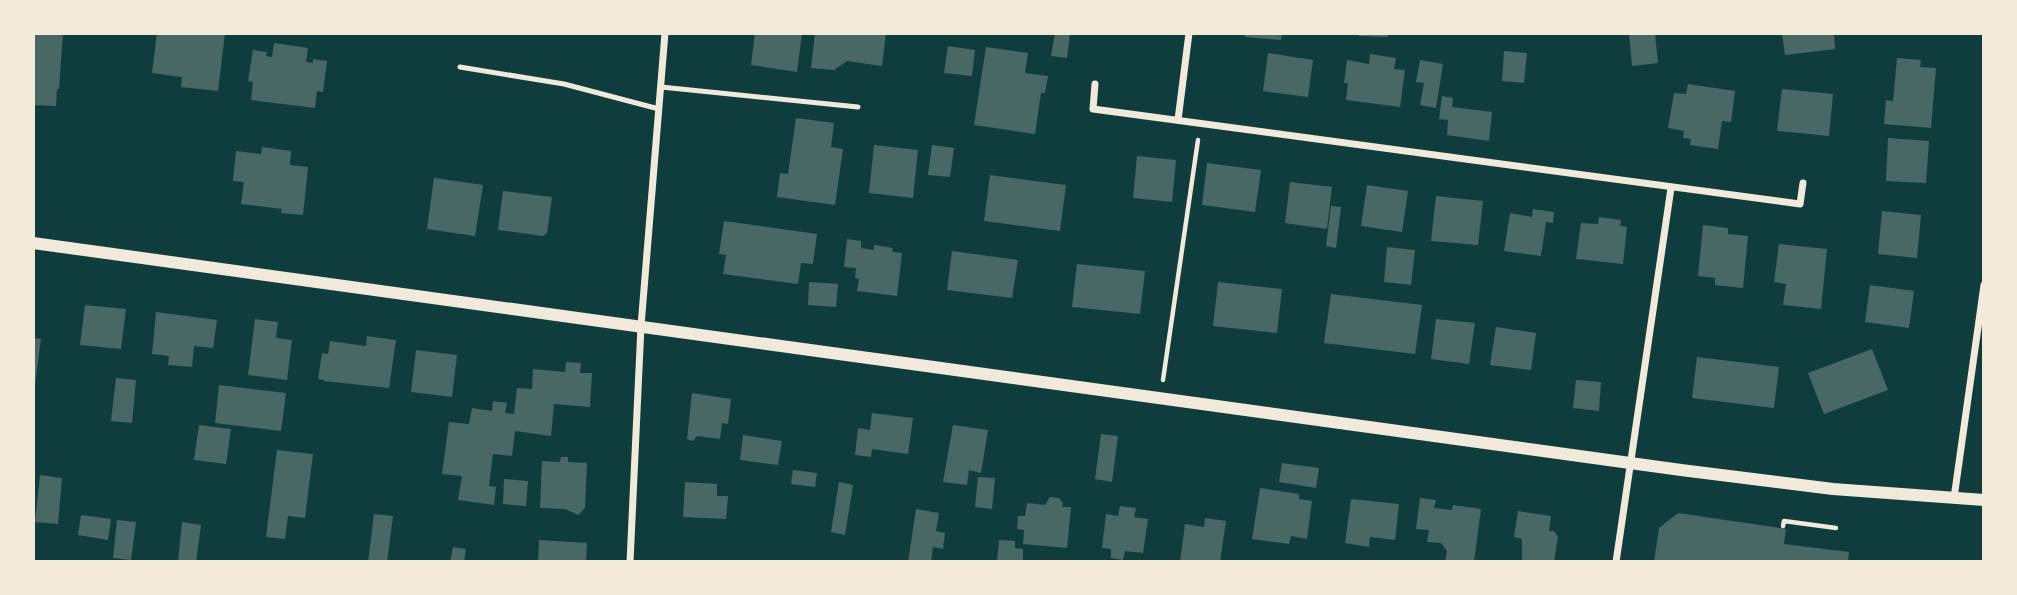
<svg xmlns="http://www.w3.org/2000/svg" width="2017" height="595" viewBox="0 0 2017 595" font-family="'Public Sans',sans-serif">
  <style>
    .building { fill: #486865 }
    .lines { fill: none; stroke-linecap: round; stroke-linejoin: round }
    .path { stroke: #f1e9da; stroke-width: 4.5 }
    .service { stroke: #f1e9da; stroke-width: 5 }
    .minor { stroke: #f1e9da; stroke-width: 7 }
    .tertiary { stroke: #f1e9da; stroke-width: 12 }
  </style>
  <rect width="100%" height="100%" fill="#0f3d3e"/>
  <!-- building -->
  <g class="building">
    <polygon points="33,33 63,33 59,89 57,89 56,106 33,105"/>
    <polygon points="157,33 225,33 218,91 181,87 182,77 152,73"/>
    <polygon points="755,33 802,33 797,72 751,65"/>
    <polygon points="815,33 886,33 882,66 847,61 834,70 811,68"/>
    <polygon points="1055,33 1070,33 1067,58 1051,56"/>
    <polygon points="1245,33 1282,33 1281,40 1245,37"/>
    <polygon points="1359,33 1388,33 1388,37 1359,36"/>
    <polygon points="1629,33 1655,33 1658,63 1632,66"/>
    <polygon points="1782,33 1834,33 1835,49 1785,55"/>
    <polygon points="274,43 308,48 306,62 313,63 313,59 327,61 323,92 317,91 315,108 251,100 253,82 248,81 253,50 267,52 266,56 272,57"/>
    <polygon points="948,46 975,50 972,76 944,73"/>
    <polygon points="986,47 1028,53 1025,73 1048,76 1045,93 1041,93 1035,134 974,125"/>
    <polygon points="1504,51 1527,53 1524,83 1502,81"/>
    <polygon points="1268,53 1313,60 1308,97 1263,91"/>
    <polygon points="1370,54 1396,58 1394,69 1405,70 1400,107 1346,100 1348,83 1344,83 1347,60 1369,64"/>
    <polygon points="1897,58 1921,60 1920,67 1936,68 1931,128 1884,124 1886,100 1893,101"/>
    <polygon points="1420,60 1443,64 1436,108 1420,105 1424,83 1416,82"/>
    <polygon points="1688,84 1735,91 1731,122 1722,121 1718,149 1690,145 1691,139 1683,138 1684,131 1668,128 1674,93 1686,94"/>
    <polygon points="1782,89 1833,94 1829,136 1777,131"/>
    <polygon points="1442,96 1453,98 1452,107 1492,112 1489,141 1447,135 1448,120 1439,119"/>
    <polygon points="796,118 834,123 831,147 843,149 835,205 777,197 780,173 788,174"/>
    <polygon points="1888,138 1929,141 1926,183 1886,181"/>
    <polygon points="874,145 918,150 913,198 869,193"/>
    <polygon points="932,145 954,148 950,177 928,175"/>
    <polygon points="262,147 291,151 290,165 308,167 303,215 281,213 282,209 241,204 244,182 233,181 236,151 261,154"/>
    <polygon points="1137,156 1176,160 1172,202 1133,198"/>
    <polygon points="1207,163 1261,170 1255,212 1202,205"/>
    <polygon points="990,175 1066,185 1060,231 984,221"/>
    <polygon points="434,178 483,185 475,236 427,229"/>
    <polygon points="1290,182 1332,187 1327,229 1285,223"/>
    <polygon points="1367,185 1408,191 1402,232 1361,226"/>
    <polygon points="503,191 552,197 547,233 543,236 498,230"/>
    <polygon points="1436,196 1483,201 1478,245 1431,241"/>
    <polygon points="1331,206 1341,207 1336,248 1326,246"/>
    <polygon points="1533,209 1554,212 1553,223 1546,222 1541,256 1504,251 1510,213 1532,217"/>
    <polygon points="1882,211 1921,215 1917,258 1878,254"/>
    <polygon points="1599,217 1621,220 1620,226 1627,227 1623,264 1576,259 1581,223 1598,224"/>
    <polygon points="724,221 817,234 813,264 801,263 798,284 723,274 726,255 719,254"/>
    <polygon points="1703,225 1728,228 1728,234 1748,236 1743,288 1715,285 1715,278 1698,276"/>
    <polygon points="847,239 861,241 861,248 874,250 874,245 893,248 892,252 902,253 897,296 857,291 859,279 855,278 856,268 844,267"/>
    <polygon points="1779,244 1827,249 1821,309 1783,305 1786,284 1774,282"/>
    <polygon points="1387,247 1415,250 1411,285 1384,282"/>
    <polygon points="952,251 1018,260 1012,298 947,290"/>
    <polygon points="1077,264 1145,271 1140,314 1072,307"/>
    <polygon points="809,282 838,284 836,307 808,305"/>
    <polygon points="1218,282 1282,289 1277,333 1213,326"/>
    <polygon points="1870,285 1914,291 1909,328 1865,322"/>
    <polygon points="1331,294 1422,305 1415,354 1324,343"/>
    <polygon points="85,305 126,309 121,349 80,345"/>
    <polygon points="156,312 217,320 213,348 194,346 192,367 168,365 169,356 152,354"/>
    <polygon points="255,319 278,322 276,338 292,340 287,380 248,375"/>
    <polygon points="1436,319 1475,323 1469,364 1431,359"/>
    <polygon points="1496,327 1536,333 1531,370 1490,365"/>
    <polygon points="367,336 396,340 389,388 324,381 324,380 318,379 322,353 328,354 330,341 366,346"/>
    <polygon points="33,338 41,339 35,384 33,384"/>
    <polygon points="1872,349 1888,390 1824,414 1808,373"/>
    <polygon points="416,350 457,355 452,397 411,392"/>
    <polygon points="1697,357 1779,367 1774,408 1692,398"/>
    <polygon points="566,362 581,363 580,373 592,373 590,407 554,404 551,436 515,431 512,456 493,454 489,486 496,487 494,505 458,500 462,476 442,474 449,422 469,424 472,408 492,411 493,401 507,403 505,413 514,414 517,388 532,389 533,369 565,372"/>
    <polygon points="116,378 136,380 132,423 111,421"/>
    <polygon points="1576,380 1601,382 1599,411 1573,408"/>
    <polygon points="219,385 286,393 281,431 215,423"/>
    <polygon points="692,393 731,399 728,424 722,423 720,439 697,436 693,441 687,439"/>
    <polygon points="872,413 913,418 908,454 872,449 871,457 855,455 858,428 870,430"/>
    <polygon points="199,425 231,429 226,464 194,460"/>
    <polygon points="953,425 988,430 981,473 969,470 967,485 943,482"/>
    <polygon points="1101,434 1118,436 1112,482 1095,479"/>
    <polygon points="743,435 782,441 778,465 740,460"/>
    <polygon points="277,450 313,454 305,518 288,516 285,539 266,537"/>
    <polygon points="561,457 568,457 568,462 587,463 585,508 578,515 565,509 540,508 542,461 560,462"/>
    <polygon points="1282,463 1319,468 1316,488 1279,482"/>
    <polygon points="793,470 817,473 815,487 791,484"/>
    <polygon points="40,475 62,478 58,524 35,522"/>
    <polygon points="978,477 995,478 992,509 975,507"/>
    <polygon points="504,479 528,481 526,506 503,504"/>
    <polygon points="685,482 717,484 717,496 728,496 726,519 683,517"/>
    <polygon points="839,482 853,485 845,535 831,532"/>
    <polygon points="1260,488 1299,494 1299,499 1312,501 1307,539 1291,536 1289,544 1252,539"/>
    <polygon points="1050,497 1059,498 1063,503 1062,507 1071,507 1067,548 1023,544 1024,530 1017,529 1018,516 1025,516 1027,503 1045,505"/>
    <polygon points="1420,498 1436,500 1434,508 1452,510 1453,505 1481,509 1474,562 1445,562 1447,551 1441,543 1427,542 1429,530 1416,529"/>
    <polygon points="1351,499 1399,504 1395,540 1370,537 1369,547 1345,543"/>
    <polygon points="1120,506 1136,508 1134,517 1148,519 1143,553 1125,551 1123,560 1111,558 1111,549 1102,548 1106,514 1118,516"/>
    <polygon points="916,509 939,513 936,531 945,533 943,549 933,547 931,562 908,562"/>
    <polygon points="1518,511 1551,516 1549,531 1554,531 1558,537 1554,562 1522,562 1522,539 1514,537"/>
    <polygon points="1678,513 1786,529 1784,544 1849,552 1848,562 1654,562 1659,528"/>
    <polygon points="374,514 393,516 387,562 368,562"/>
    <polygon points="81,515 111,519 108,540 78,535"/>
    <polygon points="1205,518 1226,521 1220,562 1180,562 1185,524 1204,527"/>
    <polygon points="117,520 136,522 131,560 113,558"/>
    <polygon points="182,522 201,525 196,562 178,562"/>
    <polygon points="539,540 587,543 586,562 538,562"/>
    <polygon points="999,540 1015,541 1015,548 1023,549 1023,561 997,562"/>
    <polygon points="453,547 466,549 464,562 450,562"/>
  </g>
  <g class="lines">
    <!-- path -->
    <g class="path">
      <polyline points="1163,380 1198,140"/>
      <polyline points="1783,526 1784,521 1836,528"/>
    </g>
    <!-- service -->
    <g class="service">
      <polyline points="460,67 564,84 659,109"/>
      <polyline points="661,87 858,107"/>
    </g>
    <!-- minor -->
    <g class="minor">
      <polyline points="1095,84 1093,109 1800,204 1803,183"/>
      <polyline points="1178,120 1189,33"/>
      <polyline points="1954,498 1984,285"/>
      <polyline points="630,562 641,326 665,33"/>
      <polyline points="1616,562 1671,188"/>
    </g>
    <!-- tertiary -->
    <polyline class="tertiary" points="33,243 1681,470 1833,489 1984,500"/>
  </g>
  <!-- border -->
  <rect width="2017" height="595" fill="none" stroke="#f1e9da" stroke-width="70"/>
</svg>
